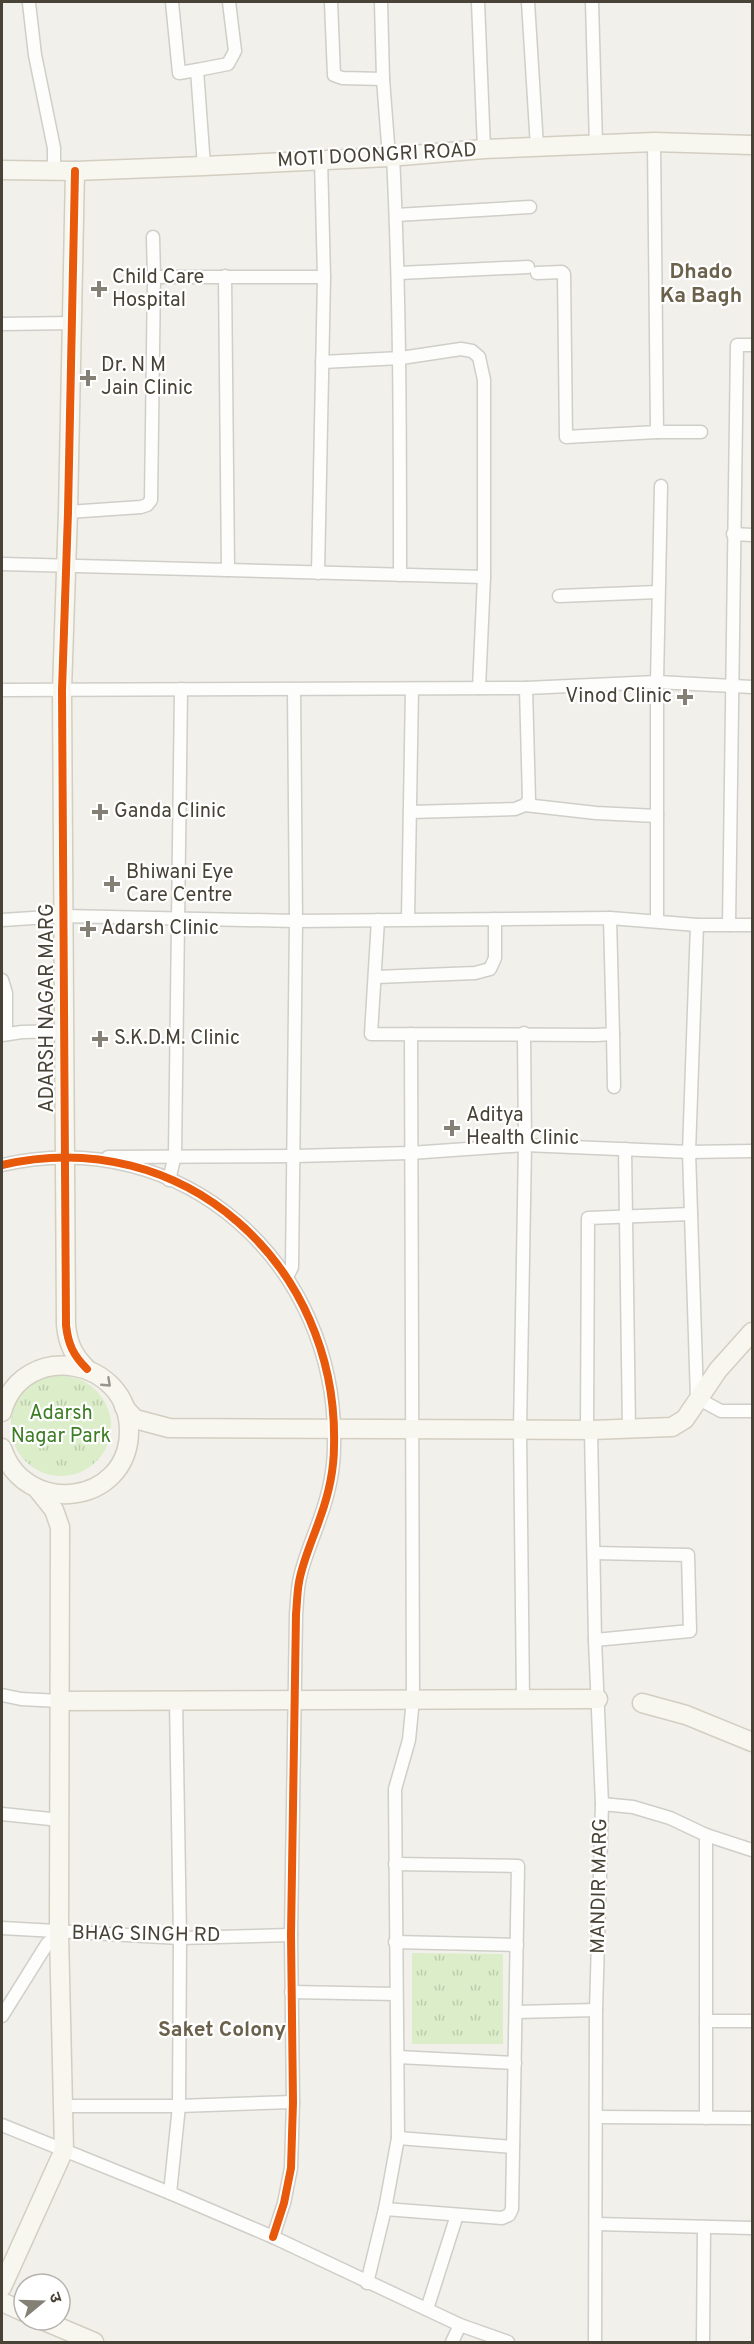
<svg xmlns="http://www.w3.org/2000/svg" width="754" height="2344" viewBox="0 0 754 2344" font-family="Overpass,'Noto Sans Devanagari',sans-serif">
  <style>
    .park { fill: url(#park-tufts) }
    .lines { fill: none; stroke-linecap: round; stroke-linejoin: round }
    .street-casing { stroke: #d0cec8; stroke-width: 15 }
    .secondary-casing { stroke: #d2cec1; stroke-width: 21 }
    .street { stroke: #fdfdfc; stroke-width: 12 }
    .secondary { stroke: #f7f6ef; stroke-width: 18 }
    .cycleway-casing { stroke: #fff; stroke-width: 11 }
    .cycleway { stroke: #e8590c; stroke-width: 8 }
    .oneway { stroke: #979489 }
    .poi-dot { fill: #848075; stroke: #fff; stroke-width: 2 }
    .labels { text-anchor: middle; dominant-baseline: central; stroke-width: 4.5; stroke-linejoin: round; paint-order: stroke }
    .street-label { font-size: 20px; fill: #484336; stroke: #fff }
    .poi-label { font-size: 20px; fill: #484336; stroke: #fff; text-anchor: start }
    .park-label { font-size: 20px; fill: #3d7e25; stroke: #fff }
    .neighbourhood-label { font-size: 21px; font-weight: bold; fill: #6c624c; stroke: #fff }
  </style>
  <defs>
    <pattern id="park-tufts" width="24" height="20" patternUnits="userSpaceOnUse" patternTransform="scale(1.5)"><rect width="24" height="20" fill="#dbedc9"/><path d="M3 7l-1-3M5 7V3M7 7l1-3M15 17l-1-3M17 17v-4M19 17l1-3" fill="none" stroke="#bdccad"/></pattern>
  </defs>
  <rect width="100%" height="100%" fill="#f2f0ea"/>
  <!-- park -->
  <g class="park">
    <circle cx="61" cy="1426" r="50"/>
    <polygon points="412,1953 503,1954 503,2044 412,2044"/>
  </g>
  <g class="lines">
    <defs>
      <g id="street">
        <polyline points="172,2 179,73 197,70 204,166"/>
        <polyline points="331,2 334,75 342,78 383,79"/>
        <polyline points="381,2 383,79 389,157"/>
        <polyline points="478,2 484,149"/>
        <polyline points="528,2 537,147"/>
        <polyline points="592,2 596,145"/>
        <polyline points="29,3 35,55 54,148 54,170"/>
        <polyline points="197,70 228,64 235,51 229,2"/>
        <path d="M393 156C400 296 400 435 400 575"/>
        <polyline points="396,215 530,207"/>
        <polyline points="153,237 154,277"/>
        <polyline points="399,273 528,267"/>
        <polyline points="537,273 562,272 564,274 566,437 657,432 654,142"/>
        <polyline points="225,276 228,570"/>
        <polyline points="2,324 72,323"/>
        <polyline points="322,362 401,358 461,349 472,351 479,357 484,380 484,577 479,688"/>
        <polyline points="657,432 701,432"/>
        <polyline points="68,512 141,507 147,505 151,500 154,277 324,277"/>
        <polyline points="733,534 752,535"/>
        <polyline points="2,564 484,577"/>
        <polyline points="318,573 324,277 321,159"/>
        <polyline points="559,596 658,592"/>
        <polyline points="2,690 526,688 657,682 752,687"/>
        <polyline points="525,805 596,813 657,816"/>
        <polyline points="410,812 515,809 525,805 529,800 526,688"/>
        <polyline points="408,919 412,689"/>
        <polyline points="2,920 64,916 296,921 610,918 697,925 752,925"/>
        <polyline points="378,920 371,1034 596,1035 613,1034 610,918"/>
        <polyline points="657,921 657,682 661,486"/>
        <polyline points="697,925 689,1152 697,1398 721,1411 752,1411"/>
        <polyline points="729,925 737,345 752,345"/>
        <polyline points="376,977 475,973 490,969 495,958 495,919"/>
        <polyline points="2,980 6,993 6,1034"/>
        <polyline points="613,1034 614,1087"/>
        <polyline points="2,1035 22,1032 64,1031"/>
        <polyline points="625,1149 629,1429"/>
        <polyline points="108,1157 295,1156 410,1153 525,1145 689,1152 752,1151"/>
        <path d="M2 1165C183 1123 339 1265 334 1446 334 1470 328 1496 320 1518 313 1539 303 1560 299 1582 297 1593 297 1604 296 1614L291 1935 293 2102 291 2168 284 2203 273 2237"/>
        <polyline points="169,1180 175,1155 181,689"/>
        <polyline points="287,1277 292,1267 296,921 294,689"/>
        <polyline points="587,1430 588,1218 691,1214"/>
        <polyline points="591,1430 595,1640 602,1804 596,2010 595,2342"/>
        <polyline points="594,1553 688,1555 690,1631 595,1640"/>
        <polyline points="2,1695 21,1699 60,1701"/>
        <polyline points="523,1699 520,1430 525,1145 524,1033"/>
        <polyline points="602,1804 633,1807 670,1818 706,1835 752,1850"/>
        <polyline points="2,1814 60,1820"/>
        <polyline points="2,1928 180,1938 291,1935"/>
        <polyline points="395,1942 517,1945"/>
        <polyline points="291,1992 396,1994"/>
        <polyline points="516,2012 596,2010"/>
        <polyline points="2,2016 47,1944 59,1933"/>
        <polyline points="706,2021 752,2021"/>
        <polyline points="398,2057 515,2063"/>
        <polyline points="63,2106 179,2106 293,2102"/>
        <polyline points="597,2117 752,2118"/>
        <polyline points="706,2118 706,1835"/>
        <polyline points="2,2125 170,2193 273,2237 460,2325 508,2342"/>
        <polyline points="398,2138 513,2147"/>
        <polyline points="170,2193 179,2106 180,1938 176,1700"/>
        <polyline points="385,2209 502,2218 509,2215 512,2209 518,1866 395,1864"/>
        <polyline points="596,2224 752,2228"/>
        <polyline points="367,2283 385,2209 398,2138 395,1789 409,1740 413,1699 411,1034"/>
        <polyline points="427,2309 457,2215"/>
        <polyline points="452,2342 460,2325"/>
        <polyline points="703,2342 704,2227"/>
      </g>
      <g id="secondary">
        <polyline points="2,170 75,171 204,166 389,157 484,149 654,142 752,145"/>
        <path d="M75 171 68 512 62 690 66 1325C68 1344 73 1355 87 1369"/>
        <polyline points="124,1407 135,1419 169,1428 591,1430 672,1427 685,1419 718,1370 752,1332"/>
        <path d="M2 1412C22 1339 130 1357 129 1432 128 1506 24 1517 2 1448"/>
        <polyline points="60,1701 598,1699"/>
        <polyline points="642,1703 686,1715 752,1742"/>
        <polyline points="2,2287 64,2150 59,1933 60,1527 54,1510 38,1490"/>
        <polyline points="2,2302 24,2312"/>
        <polyline points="42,2320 94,2342"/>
      </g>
    </defs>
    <!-- street casing -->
    <use href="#street" class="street-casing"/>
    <!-- secondary casing -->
    <use href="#secondary" class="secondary-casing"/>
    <!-- street -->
    <use href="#street" class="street"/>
    <!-- secondary -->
    <use href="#secondary" class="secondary"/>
    <defs>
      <g id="cycleway">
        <path d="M75 171 68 512 62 690 66 1325C68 1344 73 1355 87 1369"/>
        <path d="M2 1165C183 1123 339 1265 334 1446 334 1470 328 1496 320 1518 313 1539 303 1560 299 1582 297 1593 297 1604 296 1614L291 1935 293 2102 291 2168 284 2203 273 2237"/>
      </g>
    </defs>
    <!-- cycleway casing -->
    <use href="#cycleway" class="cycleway-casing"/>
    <!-- cycleway -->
    <use href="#cycleway" class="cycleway"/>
  </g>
  <!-- one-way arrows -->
  <defs><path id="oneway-chevron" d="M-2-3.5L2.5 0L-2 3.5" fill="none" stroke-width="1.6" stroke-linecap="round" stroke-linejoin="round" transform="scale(1.5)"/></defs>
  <use class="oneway" href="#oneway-chevron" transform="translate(107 1383) rotate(43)"/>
  <!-- markers -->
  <g class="poi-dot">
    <path d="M96 280h6v6h6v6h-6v6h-6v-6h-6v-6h6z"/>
    <path d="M85 369h6v6h6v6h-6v6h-6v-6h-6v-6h6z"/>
    <path d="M682 688h6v6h6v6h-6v6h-6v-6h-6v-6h6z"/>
    <path d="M97 803h6v6h6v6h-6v6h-6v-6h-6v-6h6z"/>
    <path d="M109 875h6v6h6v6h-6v6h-6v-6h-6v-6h6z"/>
    <path d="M85 920h6v6h6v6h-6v6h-6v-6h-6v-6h6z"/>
    <path d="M97 1030h6v6h6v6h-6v6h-6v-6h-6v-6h6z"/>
    <path d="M449 1119h6v6h6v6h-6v6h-6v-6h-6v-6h6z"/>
  </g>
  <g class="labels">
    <!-- street labels -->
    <g class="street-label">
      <text transform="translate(377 156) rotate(-3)">MOTI DOONGRI ROAD</text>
      <text transform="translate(48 1008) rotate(-90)">ADARSH NAGAR MARG</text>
      <text transform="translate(600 1886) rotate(-89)">MANDIR MARG</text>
      <text transform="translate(146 1935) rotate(1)">BHAG SINGH RD</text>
    </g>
    <!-- poi labels -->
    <g class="poi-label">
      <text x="112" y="278">Child Care<tspan x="112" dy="23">Hospital</tspan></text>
      <text x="101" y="366">Dr. N M<tspan x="101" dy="23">Jain Clinic</tspan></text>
      <text x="672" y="697" text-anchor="end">Vinod Clinic</text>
      <text x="114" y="812">Ganda Clinic</text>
      <text x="126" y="873">Bhiwani Eye<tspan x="126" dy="23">Care Centre</tspan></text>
      <text x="101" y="929">Adarsh Clinic</text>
      <text x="114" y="1039">S.K.D.M. Clinic</text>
      <text x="466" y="1116">Aditya<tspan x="466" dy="23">Health Clinic</tspan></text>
    </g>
    <!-- park labels -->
    <g class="park-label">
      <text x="61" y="1414">Adarsh<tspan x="61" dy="23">Nagar Park</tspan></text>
    </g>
    <!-- neighbourhood labels -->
    <g class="neighbourhood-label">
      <text x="701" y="272">Dhado<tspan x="701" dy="24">Ka Bagh</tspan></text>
      <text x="222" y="2030">Saket Colony</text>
    </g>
  </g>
  <!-- border -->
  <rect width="754" height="2344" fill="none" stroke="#484336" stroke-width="6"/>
  <!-- north arrow -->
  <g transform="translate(42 2302) rotate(71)"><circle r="28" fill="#ffffff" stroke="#b6b4af" stroke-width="1.5"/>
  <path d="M0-4.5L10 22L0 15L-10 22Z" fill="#848075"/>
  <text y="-9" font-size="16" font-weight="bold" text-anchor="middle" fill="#484336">उ</text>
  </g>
</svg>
